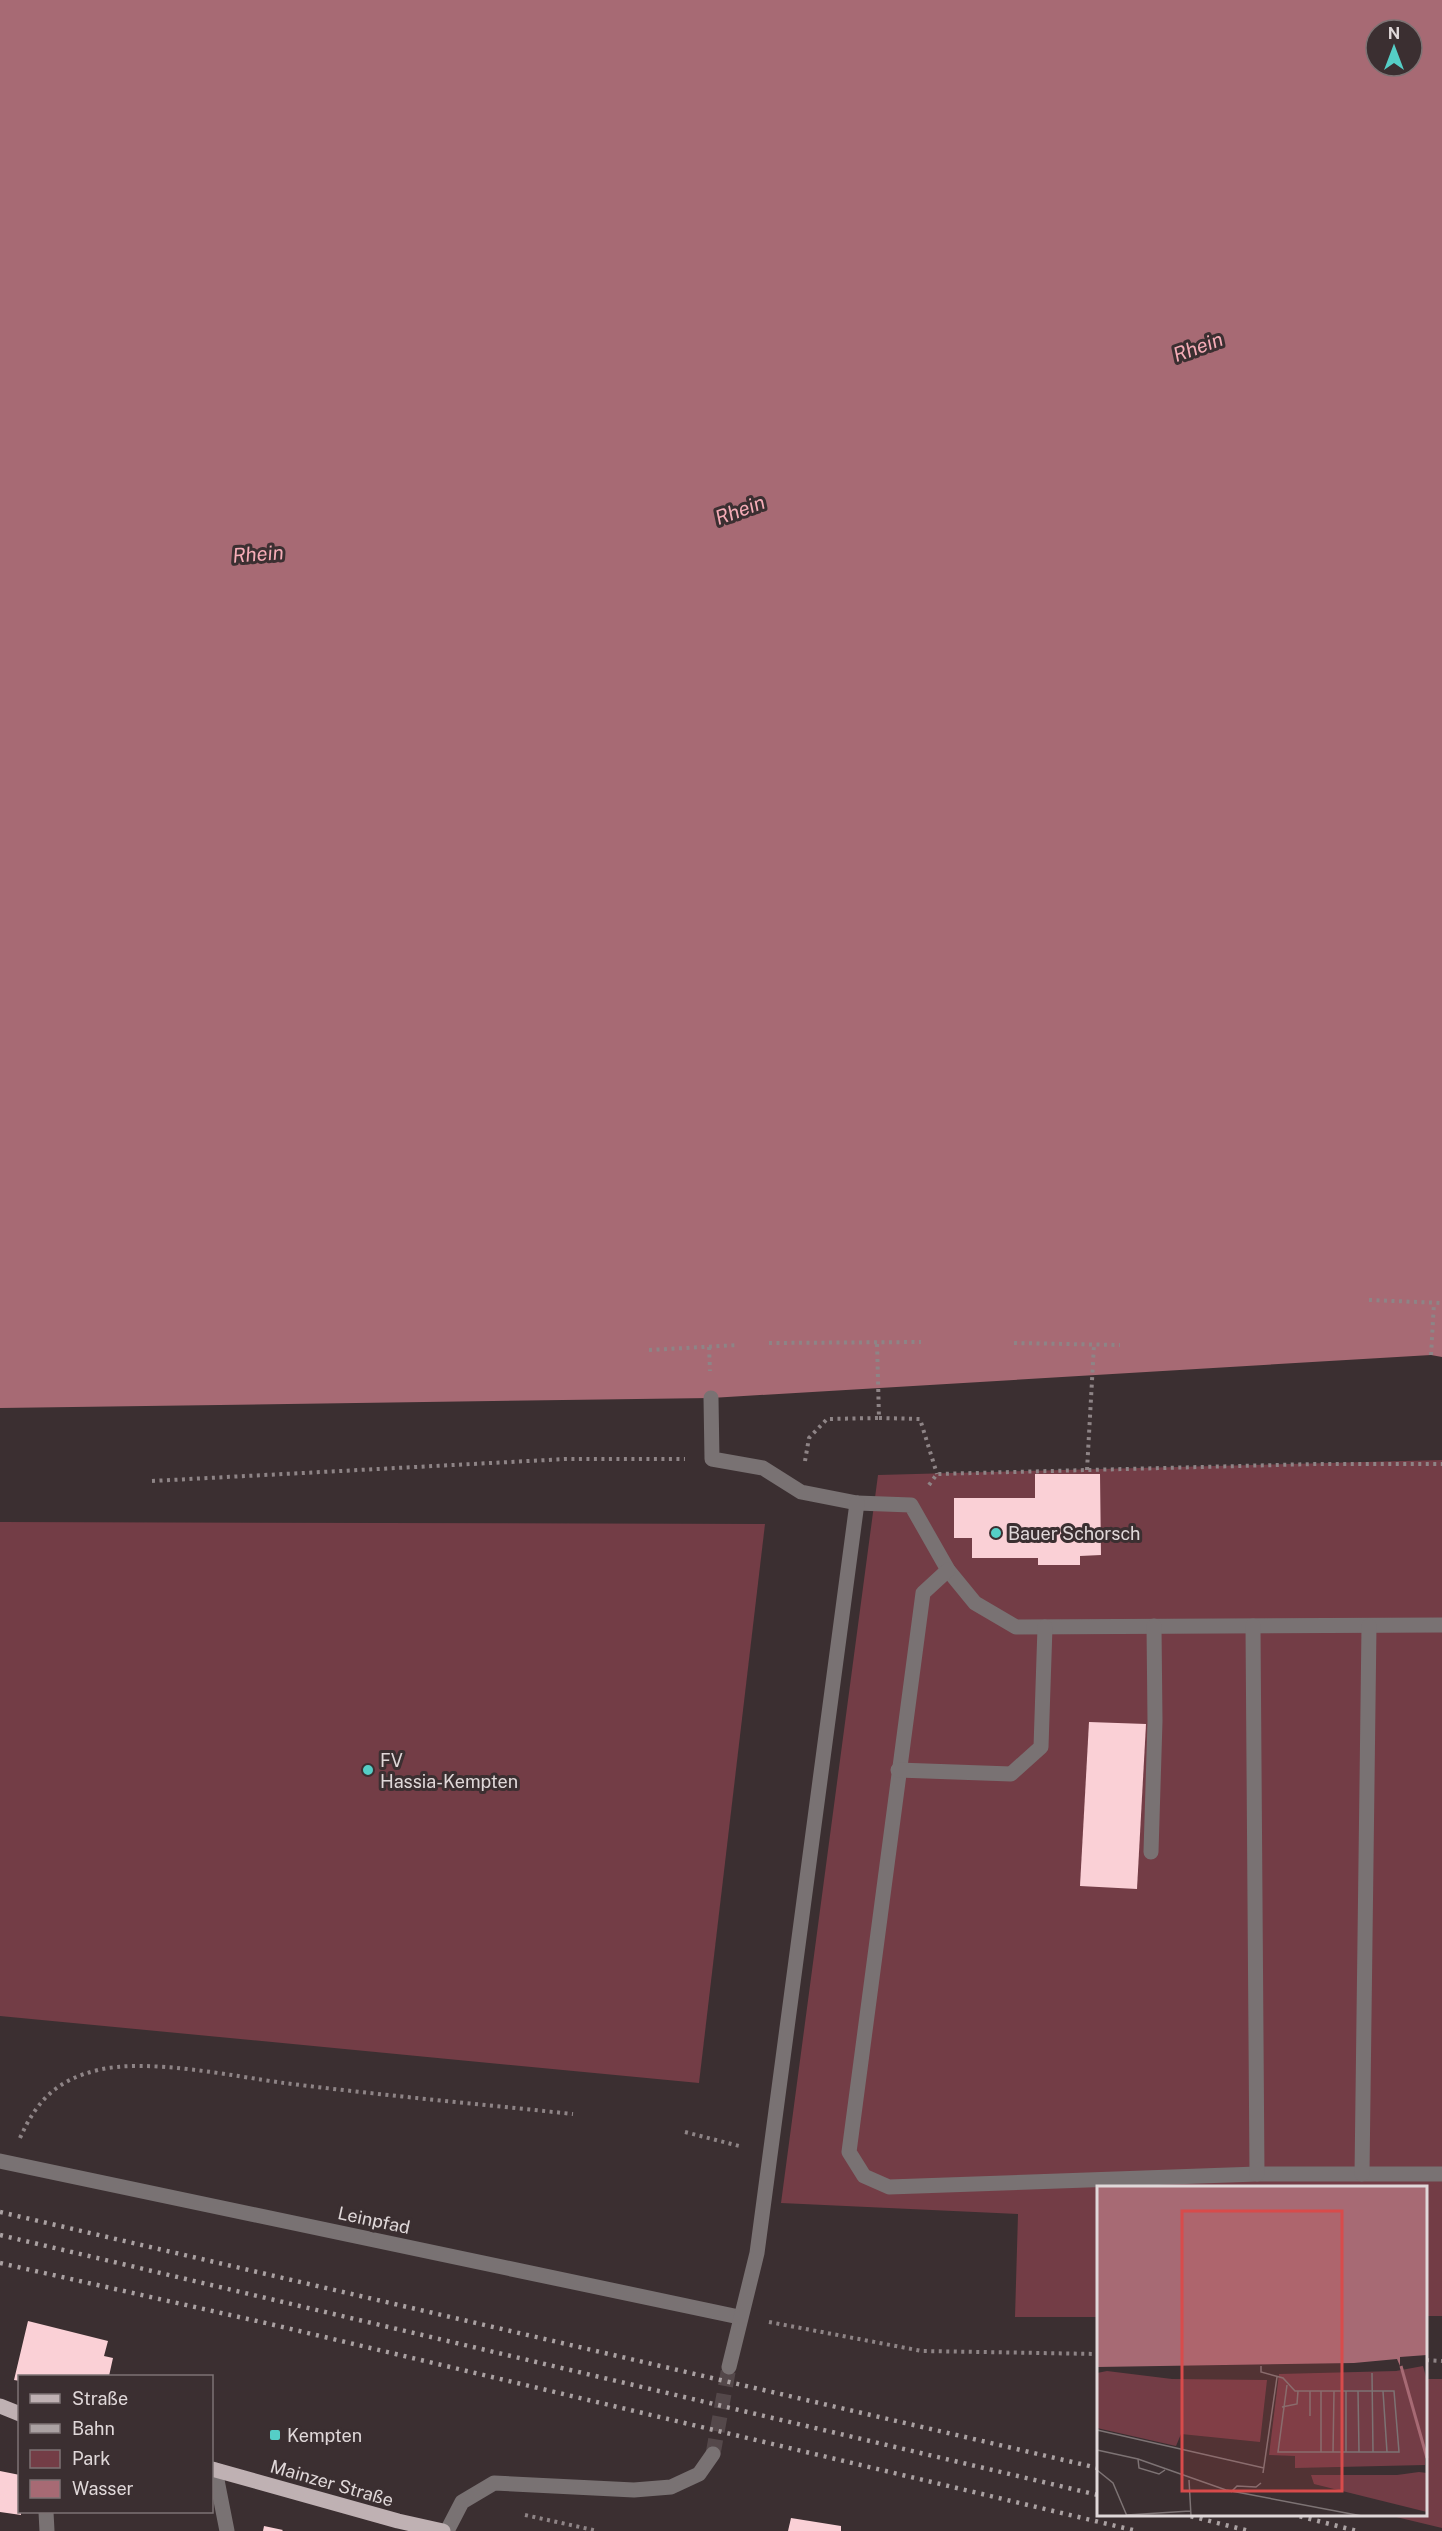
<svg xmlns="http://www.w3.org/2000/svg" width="1442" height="2531" viewBox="0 0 1442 2531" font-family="'Public Sans',sans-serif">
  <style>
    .green { fill: #733d46 }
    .water { fill: #a76a74; fill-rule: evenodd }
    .building { fill: #fad0d6 }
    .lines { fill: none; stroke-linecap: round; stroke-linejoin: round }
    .minor-tunnel { stroke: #54484a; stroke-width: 15; stroke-dasharray: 15 8; stroke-linecap: butt }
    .path { stroke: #8e8486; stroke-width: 4; stroke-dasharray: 3 4.5; stroke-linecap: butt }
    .minor { stroke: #797273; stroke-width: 15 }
    .major { stroke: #bfb1b3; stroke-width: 15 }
    .rail { stroke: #aaa1a2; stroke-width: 4.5; stroke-dasharray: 3 6; stroke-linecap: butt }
    .poi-dot { fill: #55cec6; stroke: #3b2f31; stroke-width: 2 }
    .labels { text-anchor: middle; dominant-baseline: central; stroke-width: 6; stroke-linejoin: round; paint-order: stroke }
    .poi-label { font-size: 18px; fill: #e0d8d9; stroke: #3b2f31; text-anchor: start }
    .street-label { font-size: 18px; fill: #e0d8d9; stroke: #3b2f31 }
    .water-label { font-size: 20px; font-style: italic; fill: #f5acb7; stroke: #3b2f31 }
    .inset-river { fill: none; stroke: #a76a74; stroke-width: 3 }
    .inset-road { fill: none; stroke: #7d7374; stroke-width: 1.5 }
    .view { fill: #d84b4b; fill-opacity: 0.15; stroke: #d84b4b; stroke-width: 3 }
    .inset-edge { fill: none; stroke: #e0d8d9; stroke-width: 3 }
  </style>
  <rect width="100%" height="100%" fill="#3b2f31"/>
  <!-- green -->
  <g class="green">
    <polygon points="1442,1460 1442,2316 1426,2316 1426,2188 1098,2188 1098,2317 1015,2317 1018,2214 781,2203 878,1475"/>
    <polygon points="0,1522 765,1524 699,2083 0,2016"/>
    <polygon points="1426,2379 1442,2379 1442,2528 1388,2515 1426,2514"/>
  </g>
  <!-- water -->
  <path class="water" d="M0 0H1442V1357L1431 1355 711 1398 0 1408ZM1376 30H1412V66H1376Z"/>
  <!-- building -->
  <g class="building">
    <polygon points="1035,1474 1100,1474 1101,1555 1080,1556 1080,1565 1038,1565 1038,1558 972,1558 972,1538 954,1538 954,1498 1035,1498"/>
    <polygon points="1089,1722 1146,1724 1137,1889 1080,1886"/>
    <polygon points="28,2321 108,2341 104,2356 113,2358 109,2376 20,2376 20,2381 14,2380"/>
    <polygon points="0,2471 20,2475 21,2515 0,2512"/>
    <polygon points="791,2518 841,2526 841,2531 788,2531"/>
    <polygon points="264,2526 283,2530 282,2531 263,2531"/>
  </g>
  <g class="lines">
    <!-- minor-tunnel -->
    <polyline class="minor-tunnel" points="713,2454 729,2367"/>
    <!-- path -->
    <g class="path">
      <polyline points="1369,1300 1442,1303"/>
      <polyline points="769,1343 921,1342"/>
      <polyline points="1014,1343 1120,1345"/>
      <polyline points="709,1347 710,1371"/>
      <polyline points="649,1350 738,1345"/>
      <polyline points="1431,1355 1434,1303"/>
      <polyline points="879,1418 920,1419 937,1474"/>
      <polyline points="805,1461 809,1438 827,1419 879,1418 877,1343"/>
      <polyline points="1087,1470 1094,1345"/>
      <polyline points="152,1481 566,1459 685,1459"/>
      <polyline points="929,1485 937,1474 1314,1464 1442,1464"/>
      <polyline points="685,2132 743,2147"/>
      <path d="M20 2138C37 2100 57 2080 98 2070 147 2058 233 2076 284 2083 380 2095 477 2104 573 2114"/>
      <polyline points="769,2322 922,2351 1098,2354"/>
      <polyline points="1426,2360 1442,2361"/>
      <polyline points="525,2515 598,2531"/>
    </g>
    <!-- minor -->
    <g class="minor">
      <polyline points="711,1398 712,1459 763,1468 801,1492 857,1503 911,1505 948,1570 975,1603 1016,1627 1442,1625"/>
      <polyline points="948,1570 923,1593 849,2152 864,2176 889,2187 1257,2174 1442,2174"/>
      <polyline points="1253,1626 1257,2174"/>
      <polyline points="898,1770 1011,1774 1041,1747 1045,1627"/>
      <polyline points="1151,1852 1155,1721 1154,1626"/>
      <polyline points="0,2161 739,2317"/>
      <polyline points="1362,2174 1369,1626"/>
      <polyline points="729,2367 757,2253 857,1503"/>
      <polyline points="215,2470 227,2531"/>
      <polyline points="46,2512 47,2531"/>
      <polyline points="447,2531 462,2502 494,2483 634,2490 671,2487 699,2474 713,2454"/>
    </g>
    <!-- major -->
    <g class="major">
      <polyline points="0,2406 20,2414"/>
      <polyline points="212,2469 398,2521 443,2531"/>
    </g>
    <!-- rail -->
    <g class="rail">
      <polyline points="0,2212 1098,2468"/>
      <polyline points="0,2235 1098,2495"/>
      <polyline points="0,2263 270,2324 1137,2531"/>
      <polyline points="1182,2514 1249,2531"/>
      <polyline points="1291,2514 1357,2531"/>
    </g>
  </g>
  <!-- markers -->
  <g class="poi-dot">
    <circle cx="996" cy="1533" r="6"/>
    <circle cx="368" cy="1770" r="6"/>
    <rect x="269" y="2429" width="12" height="12" rx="3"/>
  </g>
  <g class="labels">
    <!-- poi labels -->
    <g class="poi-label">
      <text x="1008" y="1533">Bauer Schorsch</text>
      <text x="380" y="1760">FV<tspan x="380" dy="21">Hassia-Kempten</tspan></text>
      <text x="287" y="2435">Kempten</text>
    </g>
    <!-- street labels -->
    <g class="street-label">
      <text transform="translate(374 2220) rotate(12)">Leinpfad</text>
      <text transform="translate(332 2483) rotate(16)">Mainzer Straße</text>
    </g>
    <!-- water labels -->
    <g class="water-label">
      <text transform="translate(1198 347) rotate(-20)">Rhein</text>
      <text transform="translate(740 510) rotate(-20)">Rhein</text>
      <text transform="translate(258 554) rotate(-4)">Rhein</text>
    </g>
  </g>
  <!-- overview -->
  <g transform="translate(1097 2186)">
    <rect width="330" height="330" fill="#3b2f31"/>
    <path d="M326 180 330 194 328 279 198 282V270L172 269 182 188 299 185ZM10 185 75 193 170 194 163 256 84 248 79 260 0 242V187ZM322 286 330 287V326L217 298 214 289H300Z" fill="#733d46"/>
    <path d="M0 0H330V169L303 171V180L300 173 257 177 0 181Z" fill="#a76a74"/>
    <path class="inset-river" d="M304 180 330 272"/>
    <path class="inset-road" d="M164 180V186L186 192 198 205H297L302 266H181L190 199M275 187 276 266M224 205V266M261 205 262 266M286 205 290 266M185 221 200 218 201 205M213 230V205M0 244 167 282M0 264 41 273 129 304 265 330M236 266 237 205M249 266V205M41 273 42 282 62 288 68 284M0 284 16 297 30 330M166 287 180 191M92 294 94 330M134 306 140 300 159 301 164 297M30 329 93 325"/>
    <path class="view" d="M85 25H245V305H85Z"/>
    <rect width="330" height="330" class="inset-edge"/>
  </g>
  <!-- legend -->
  <rect x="18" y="2375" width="195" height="138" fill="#3b2f31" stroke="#7d7374" stroke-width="1.5"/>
  <rect x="30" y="2394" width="30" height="9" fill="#bfb1b3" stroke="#7d7374" stroke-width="1.5"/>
  <text x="72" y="2405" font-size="18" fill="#e0d8d9">Straße</text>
  <rect x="30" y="2424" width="30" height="9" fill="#aaa1a2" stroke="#7d7374" stroke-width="1.5"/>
  <text x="72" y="2435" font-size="18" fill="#e0d8d9">Bahn</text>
  <rect x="30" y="2450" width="30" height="18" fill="#733d46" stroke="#7d7374" stroke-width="1.5"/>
  <text x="72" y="2465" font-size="18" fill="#e0d8d9">Park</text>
  <rect x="30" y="2480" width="30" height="18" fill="#a76a74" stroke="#7d7374" stroke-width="1.5"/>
  <text x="72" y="2495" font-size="18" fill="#e0d8d9">Wasser</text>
  <!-- north arrow -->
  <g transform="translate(1394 48)"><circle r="28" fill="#3b2f31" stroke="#7d7374" stroke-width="1.5"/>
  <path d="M0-4.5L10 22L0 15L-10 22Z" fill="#55cec6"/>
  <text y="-9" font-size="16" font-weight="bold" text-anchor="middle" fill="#e0d8d9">N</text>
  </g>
</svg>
